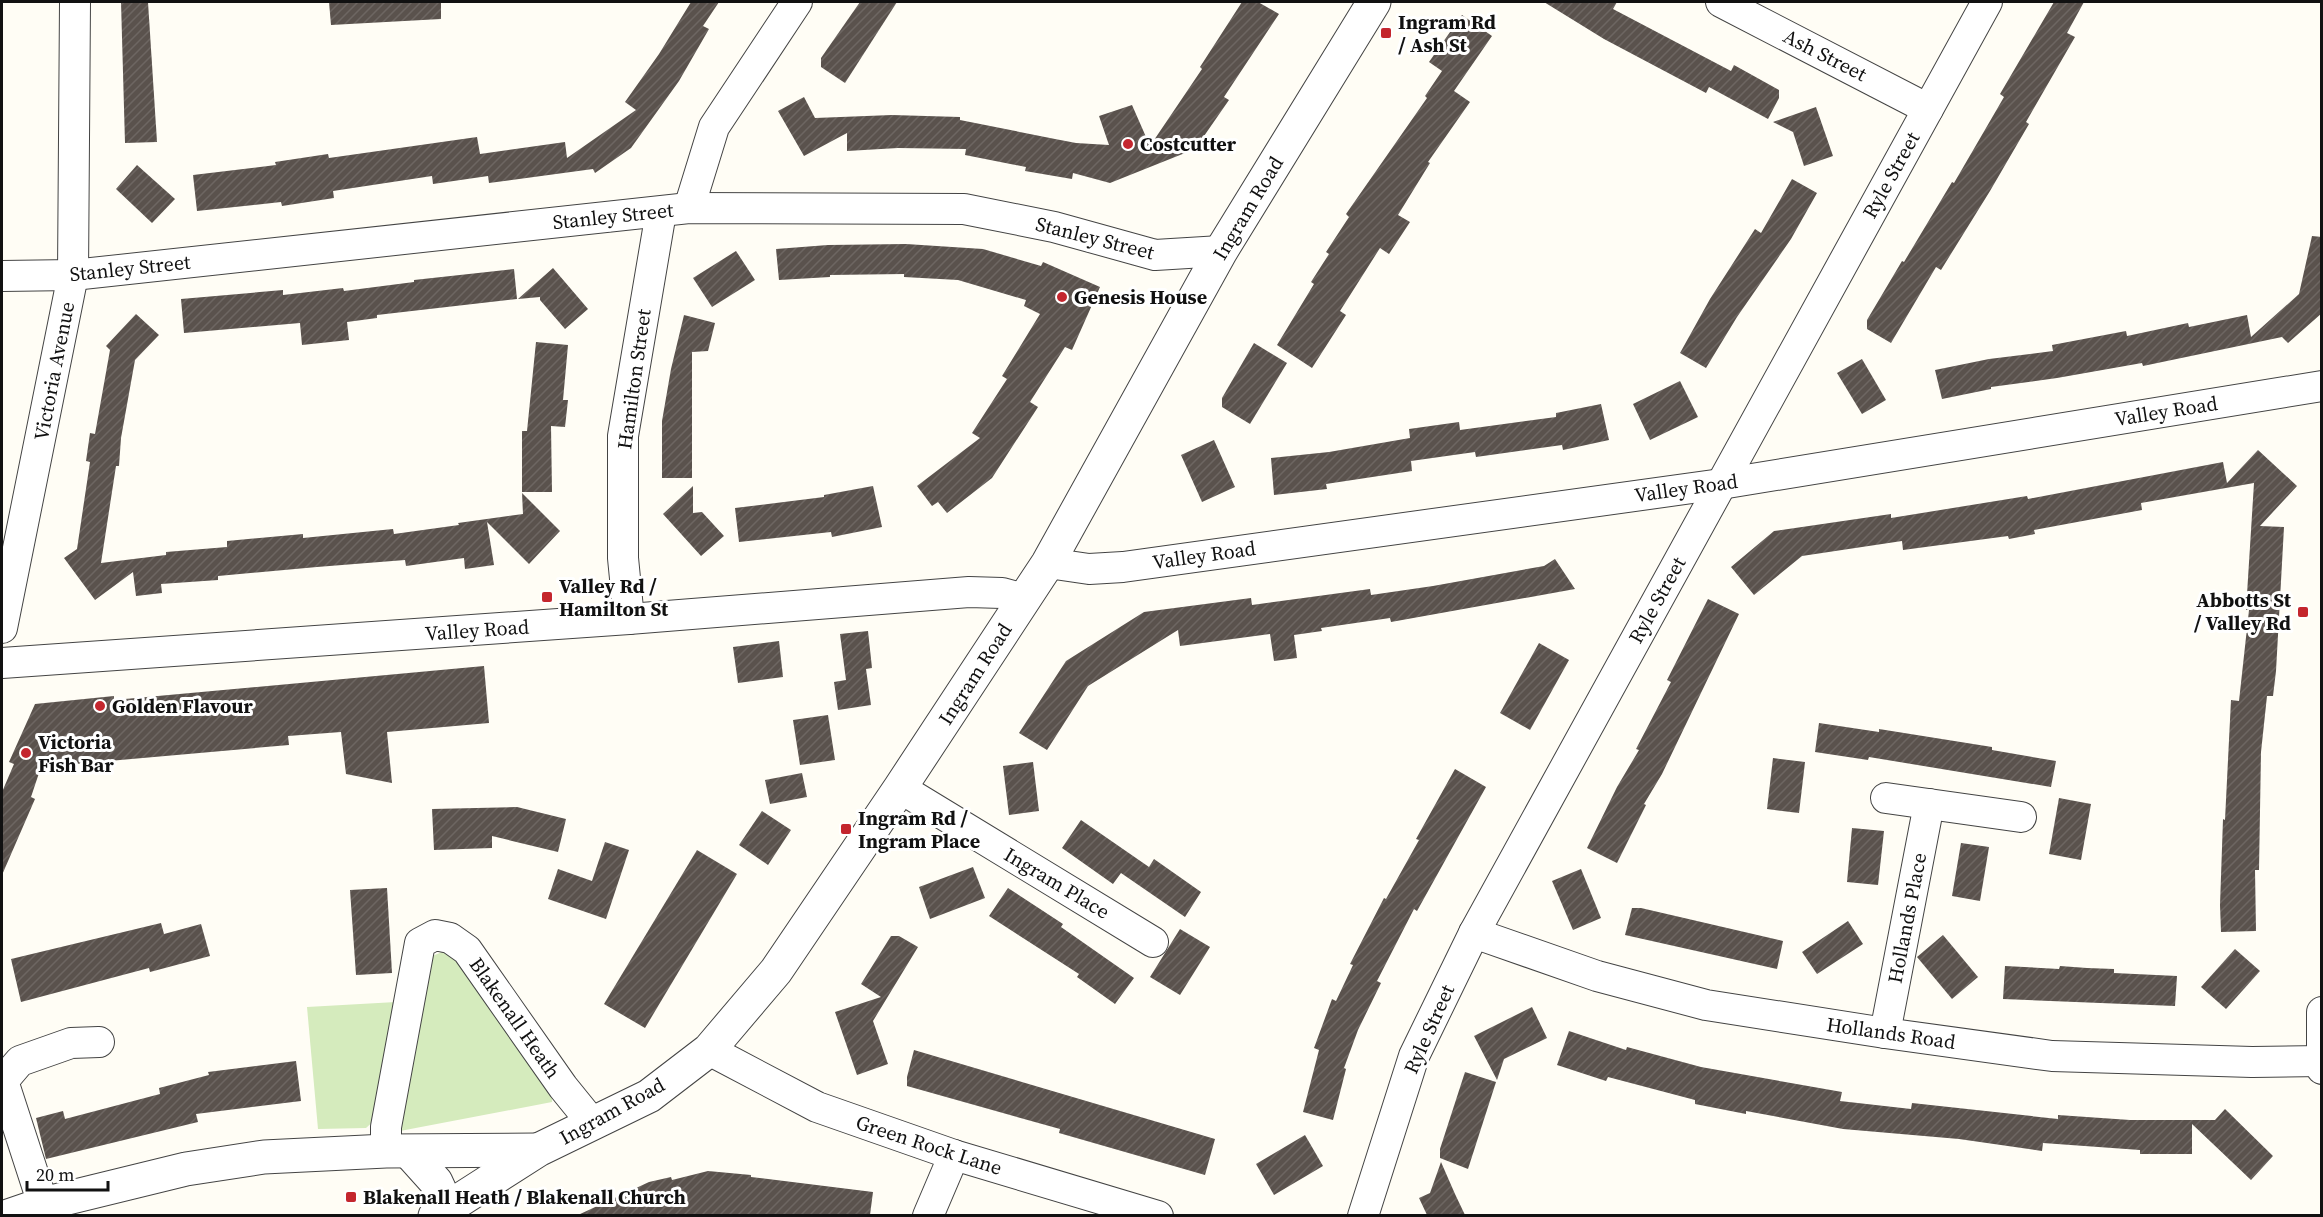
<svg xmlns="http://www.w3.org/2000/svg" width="2323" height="1217" viewBox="0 0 2323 1217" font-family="'Source Serif 4',serif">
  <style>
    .grass { fill: #d5ebbd }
    .building { fill: url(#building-hatch) }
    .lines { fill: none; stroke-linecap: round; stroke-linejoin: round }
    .minor-casing { stroke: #444; stroke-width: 32 }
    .tertiary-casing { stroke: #444; stroke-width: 35 }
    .minor { stroke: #fff; stroke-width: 30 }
    .tertiary { stroke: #fff; stroke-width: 33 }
    .poi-dot { fill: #c4262e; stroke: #fff; stroke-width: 2 }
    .labels { text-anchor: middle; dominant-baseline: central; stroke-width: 6; stroke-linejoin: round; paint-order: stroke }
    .poi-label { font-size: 20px; font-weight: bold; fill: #111; stroke: #fff; text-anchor: start }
    .street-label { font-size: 20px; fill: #111; stroke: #fff }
  </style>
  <defs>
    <pattern id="building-hatch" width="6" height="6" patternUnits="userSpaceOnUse" patternTransform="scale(1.5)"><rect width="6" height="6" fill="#5a524d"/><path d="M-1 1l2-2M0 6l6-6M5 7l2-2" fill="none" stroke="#6d6662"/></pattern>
  </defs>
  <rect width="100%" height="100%" fill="#fffdf5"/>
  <!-- grass -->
  <g class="grass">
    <polygon points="442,952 459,958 553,1087 552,1102 400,1131 430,957"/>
    <polygon points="396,1002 377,1118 366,1128 318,1129 307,1007"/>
  </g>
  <!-- building -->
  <g class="building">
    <polygon points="121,2 148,2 157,142 125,143"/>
    <polygon points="329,2 441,2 441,19 331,25"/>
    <polygon points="691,2 719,2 703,26 709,29 679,81 631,148 595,173 593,169 489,183 488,176 433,184 432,176 333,191 334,198 282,206 281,202 197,211 193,175 276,165 275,162 328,154 329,158 477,137 480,154 565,142 567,158 636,110 625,102 659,54"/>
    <polygon points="860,2 897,2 845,83 821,67 821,58"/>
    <polygon points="1242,2 1258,2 1279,14 1224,97 1229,100 1195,149 1110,183 1073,173 1072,179 1025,171 1026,167 965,155 966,149 898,148 847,151 847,133 804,156 778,111 804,97 815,118 892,115 960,117 960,120 1055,139 1076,143 1109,145 1099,116 1132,105 1150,146 1202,69 1200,67"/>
    <polygon points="1544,2 1617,2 1613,9 1731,71 1734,65 1779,90 1779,98 1768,119 1709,87 1706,93 1604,39"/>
    <polygon points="2054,2 2084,2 2067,33 2075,37 2026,122 2029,124 1990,191 1941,270 1936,267 1891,343 1867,329 1867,320 1902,261 1904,262 1952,182 1954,183 2004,97 2000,94"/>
    <polygon points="1462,15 1492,36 1454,91 1470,102 1428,162 1430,163 1398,215 1410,222 1389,254 1380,248 1340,311 1346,315 1312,368 1277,345 1314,284 1311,282 1329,254 1326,252 1349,217 1346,214 1427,98 1425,96 1442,71 1429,62"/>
    <polygon points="1816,107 1833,156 1804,166 1793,132 1773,122"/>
    <polygon points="137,165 175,199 152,223 116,189"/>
    <polygon points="1792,179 1817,193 1791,239 1737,317 1706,368 1680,353 1710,299 1755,229 1761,233"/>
    <polygon points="2312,236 2322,237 2322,313 2288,343 2282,337 2143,366 2142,363 2057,378 1991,387 1991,389 1942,399 1935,370 1989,359 2053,351 2052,345 2126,331 2127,336 2188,323 2189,327 2247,315 2251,337 2299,294"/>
    <polygon points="906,244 983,249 1041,266 1043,262 1100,287 1072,350 1065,347 1030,402 1038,407 992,478 947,513 938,502 932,506 917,486 980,438 972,433 1007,379 1002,376 1040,314 1024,306 1026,300 958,280 904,277 904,274 830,275 830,277 779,280 776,249 828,245"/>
    <polygon points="736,251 755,280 712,307 693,278"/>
    <polygon points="553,268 588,309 565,329 540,300 540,297 518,299"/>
    <polygon points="514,269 517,299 377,315 377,318 347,322 349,340 302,345 300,323 184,333 181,299 283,290 283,295 343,288 344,291 414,282 414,280"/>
    <polygon points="136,314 159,335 135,360 121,438 119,466 116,466 101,563 166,555 166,552 227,547 227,541 303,534 303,538 393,529 394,534 459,525 458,523 523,514 522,493 560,531 529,564 487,522 494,565 465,569 464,558 406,566 405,560 317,567 218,576 218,580 161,584 162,593 136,596 133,572 95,600 64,558 77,549 90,462 86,461 90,433 95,434 110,350 106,346"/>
    <polygon points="684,315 715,323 708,351 692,352 692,478 662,478 662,421 671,369"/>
    <polygon points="536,342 568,345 563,400 568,400 565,427 551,426 552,492 522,492 522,431 527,431"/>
    <polygon points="1254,343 1287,363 1250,424 1222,407 1222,398"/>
    <polygon points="1862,359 1886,400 1862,414 1837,373"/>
    <polygon points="1680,381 1698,417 1650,440 1633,404"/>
    <polygon points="1601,404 1609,440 1563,450 1562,445 1476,457 1475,452 1411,461 1412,471 1326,484 1327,489 1274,495 1271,458 1329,452 1410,438 1409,429 1459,422 1460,430 1556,417 1556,413"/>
    <polygon points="1214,440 1235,487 1202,502 1181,455"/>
    <polygon points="2258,450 2297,486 2260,526 2284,527 2276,671 2273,696 2267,696 2261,752 2259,870 2255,870 2256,931 2221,932 2220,905 2223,819 2225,820 2231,700 2239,701 2249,610 2246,610 2254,483 2141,503 2142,510 2034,530 2035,534 2009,539 2008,536 1903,550 1902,541 1802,556 1754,595 1731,567 1774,531 1891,514 1891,518 2027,496 2028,499 2223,462 2227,483"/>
    <polygon points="693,486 693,513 702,512 724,536 701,556 663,514"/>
    <polygon points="873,486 882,527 832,537 831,532 739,542 735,508 824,497 824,495"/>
    <polygon points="1555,559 1575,589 1391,622 1390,618 1321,628 1322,631 1294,635 1297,658 1274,661 1270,634 1180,646 1178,630 1088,686 1047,750 1019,733 1066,661 1144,612 1251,598 1252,605 1370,589 1371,595 1433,586 1544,566"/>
    <polygon points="1708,599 1739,614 1662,774 1644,804 1646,805 1617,863 1587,848 1617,787 1639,750 1636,749 1671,682 1667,680"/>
    <polygon points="868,631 872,668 866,669 871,705 838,710 834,682 846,680 840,634"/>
    <polygon points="779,641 783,677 738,683 733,647"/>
    <polygon points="1539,643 1569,660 1530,730 1500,713"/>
    <polygon points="484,666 489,723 387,732 392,783 346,774 341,732 288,736 289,745 41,767 31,797 35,799 2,875 2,792 14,764 9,762 35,704 114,696 114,700"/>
    <polygon points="828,715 835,760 800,765 793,720"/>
    <polygon points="1819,723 1879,732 1879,729 1992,747 1992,750 2056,761 2051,787 1869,757 1868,760 1815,752"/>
    <polygon points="1773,758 1805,762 1799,813 1767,809"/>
    <polygon points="1033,762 1039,811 1009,815 1003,766"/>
    <polygon points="1455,769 1486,787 1417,911 1414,909 1377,981 1381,983 1358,1030 1344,1068 1346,1069 1333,1120 1303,1112 1319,1050 1314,1048 1332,999 1336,1001 1353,965 1350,964 1384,898 1386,899 1419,840 1416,839"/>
    <polygon points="802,773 807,797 770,804 765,780"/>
    <polygon points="2059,798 2091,804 2081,860 2049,854"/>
    <polygon points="517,807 566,819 558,852 492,836 492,848 434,850 432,809"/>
    <polygon points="762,811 791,830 768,865 739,845"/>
    <polygon points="1081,820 1149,867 1154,859 1201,892 1185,917 1121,873 1113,884 1062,848"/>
    <polygon points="1852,828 1884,831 1878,885 1847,882"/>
    <polygon points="605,842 629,850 606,919 548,899 558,869 592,881"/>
    <polygon points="1961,843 1989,847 1980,901 1952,896"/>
    <polygon points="697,850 737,874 645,1028 604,1004"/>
    <polygon points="973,867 985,898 930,919 919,887"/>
    <polygon points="1581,869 1601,918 1573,930 1552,881"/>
    <polygon points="387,888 392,973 356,975 350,890"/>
    <polygon points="1008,888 1063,924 1061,927 1134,978 1115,1004 1077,977 1079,974 989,916"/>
    <polygon points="1632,908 1641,908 1783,941 1777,969 1625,935"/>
    <polygon points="1848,921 1863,944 1817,974 1802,952"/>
    <polygon points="161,923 164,934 201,924 210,956 150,972 149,968 21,1002 11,959"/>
    <polygon points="1180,929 1210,947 1180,995 1150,977"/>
    <polygon points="1943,935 1978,977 1952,999 1917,957"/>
    <polygon points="891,936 899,936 918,947 873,1021 888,1064 857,1075 835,1012 881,997 861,984"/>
    <polygon points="2235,949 2260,971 2226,1009 2201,987"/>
    <polygon points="2005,966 2059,969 2060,966 2087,968 2114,969 2114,973 2177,976 2175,1006 2003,999"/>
    <polygon points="1532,1007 1547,1038 1504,1059 1497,1080 1474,1036"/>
    <polygon points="1569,1031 1626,1050 1627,1047 1701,1067 1842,1092 1840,1101 1911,1109 1912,1103 2058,1119 2058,1115 2130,1120 2215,1120 2225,1109 2273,1156 2251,1180 2192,1124 2192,1154 2140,1154 2140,1150 2043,1143 2042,1151 1959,1139 1843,1129 1746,1111 1746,1114 1695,1104 1695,1100 1608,1077 1606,1081 1557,1065"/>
    <polygon points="914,1050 1215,1139 1205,1175 1059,1133 1060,1129 907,1086 907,1077"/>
    <polygon points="296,1061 301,1101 196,1114 198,1122 46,1159 36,1118 63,1111 65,1119 160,1094 159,1088 209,1075 208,1072"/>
    <polygon points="1465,1072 1496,1082 1468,1169 1440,1158 1440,1149"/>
    <polygon points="1305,1135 1323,1166 1274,1195 1256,1164"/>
    <polygon points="1441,1162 1455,1194 1465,1215 1427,1215 1419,1198 1430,1193"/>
    <polygon points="708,1171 751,1175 751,1177 873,1192 870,1215 578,1215 649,1182 671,1177 672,1180"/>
  </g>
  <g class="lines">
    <defs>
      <g id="minor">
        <polyline points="1721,2 1928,109"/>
        <polyline points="689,208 714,127 797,2"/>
        <polyline points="2,276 73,275 689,208 964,209 1054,227 1155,255 1221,251"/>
        <polyline points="1048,563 1089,569 1123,567 1721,484 2322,386"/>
        <polyline points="629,619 623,558 623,436 661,212"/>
        <polyline points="2,628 73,275 75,2"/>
        <polyline points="2,663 629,619 969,592 1002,593 1024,599"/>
        <polyline points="900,788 1153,942"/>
        <polyline points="1886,798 2021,817"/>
        <polyline points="1474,933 1597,976 1706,1005 1885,1033 2052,1056 2252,1062 2322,1061"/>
        <polyline points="2322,1012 2322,1069"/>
        <polyline points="1885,1033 1929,804"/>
        <polyline points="709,1050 817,1107 954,1155 1158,1216"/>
        <polyline points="386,1151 386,1127 420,943 435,935 450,938 467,950 563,1087 593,1124"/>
        <polyline points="43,1204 3,1081 20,1061 71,1043 99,1042"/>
        <polyline points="928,1216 954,1155"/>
        <polyline points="1363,1216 1414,1056 1474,933 1987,2"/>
      </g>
      <g id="tertiary">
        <polyline points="409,1152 436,1182 447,1206"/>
        <polyline points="8,1216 43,1204 186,1169 264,1157 386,1151 536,1150"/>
        <polyline points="435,1216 538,1150 649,1096 709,1050 776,971 900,788 1048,563 1221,251 1374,2"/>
      </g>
    </defs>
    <!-- minor casing -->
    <use href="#minor" class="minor-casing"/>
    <!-- tertiary casing -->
    <use href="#tertiary" class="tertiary-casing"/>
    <!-- minor -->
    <use href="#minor" class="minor"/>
    <!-- tertiary -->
    <use href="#tertiary" class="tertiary"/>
  </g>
  <!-- markers -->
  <g class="poi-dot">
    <rect x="1380" y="27" width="12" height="12" rx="3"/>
    <circle cx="1128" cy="144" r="6"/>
    <circle cx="1062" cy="297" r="6"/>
    <rect x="541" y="591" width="12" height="12" rx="3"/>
    <rect x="2297" y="606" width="12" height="12" rx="3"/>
    <circle cx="100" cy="706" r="6"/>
    <circle cx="26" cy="753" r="6"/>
    <rect x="840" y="823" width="12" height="12" rx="3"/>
    <rect x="345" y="1191" width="12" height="12" rx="3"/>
  </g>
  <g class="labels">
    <!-- poi labels -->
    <g class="poi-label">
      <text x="1398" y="22">Ingram Rd<tspan x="1398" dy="23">/ Ash St</tspan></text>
      <text x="1140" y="144">Costcutter</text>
      <text x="1074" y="297">Genesis House</text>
      <text x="559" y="586">Valley Rd /<tspan x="559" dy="23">Hamilton St</tspan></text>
      <text x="2291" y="600" text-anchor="end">Abbotts St<tspan x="2291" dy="23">/ Valley Rd</tspan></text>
      <text x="112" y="706">Golden Flavour</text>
      <text x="38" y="742">Victoria<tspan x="38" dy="23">Fish Bar</tspan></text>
      <text x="858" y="818">Ingram Rd /<tspan x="858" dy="23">Ingram Place</tspan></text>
      <text x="363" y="1197">Blakenall Heath / Blakenall Church</text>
    </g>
    <!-- street labels -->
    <g class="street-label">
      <text transform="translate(1825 55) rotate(27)">Ash Street</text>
      <text transform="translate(1891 175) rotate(-61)">Ryle Street</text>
      <text transform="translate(1248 208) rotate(-59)">Ingram Road</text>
      <text transform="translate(613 216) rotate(-6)">Stanley Street</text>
      <text transform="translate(1095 238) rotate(14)">Stanley Street</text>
      <text transform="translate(130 268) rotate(-6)">Stanley Street</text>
      <text transform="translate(54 371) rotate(-79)">Victoria Avenue</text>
      <text transform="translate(634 379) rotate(-82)">Hamilton Street</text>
      <text transform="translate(2166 411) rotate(-9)">Valley Road</text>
      <text transform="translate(1686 488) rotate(-8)">Valley Road</text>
      <text transform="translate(1204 555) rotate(-8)">Valley Road</text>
      <text transform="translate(1657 600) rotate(-61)">Ryle Street</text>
      <text transform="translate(477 630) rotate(-4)">Valley Road</text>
      <text transform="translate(975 674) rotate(-57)">Ingram Road</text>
      <text transform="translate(1057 883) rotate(31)">Ingram Place</text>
      <text transform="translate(1907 918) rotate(-79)">Hollands Place</text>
      <text transform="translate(515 1018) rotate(55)">Blakenall Heath</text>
      <text transform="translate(1429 1029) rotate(-66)">Ryle Street</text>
      <text transform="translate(1891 1033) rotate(8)">Hollands Road</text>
      <text transform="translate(612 1111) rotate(-29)">Ingram Road</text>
      <text transform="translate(929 1145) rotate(18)">Green Rock Lane</text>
    </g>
  </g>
  <!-- border -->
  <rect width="2323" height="1217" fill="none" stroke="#111111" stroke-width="6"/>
  <!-- scale -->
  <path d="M27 1181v9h81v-9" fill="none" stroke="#111111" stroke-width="3"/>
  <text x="36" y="1181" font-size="18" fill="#111111" stroke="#ffffff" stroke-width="4.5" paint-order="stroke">20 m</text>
</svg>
